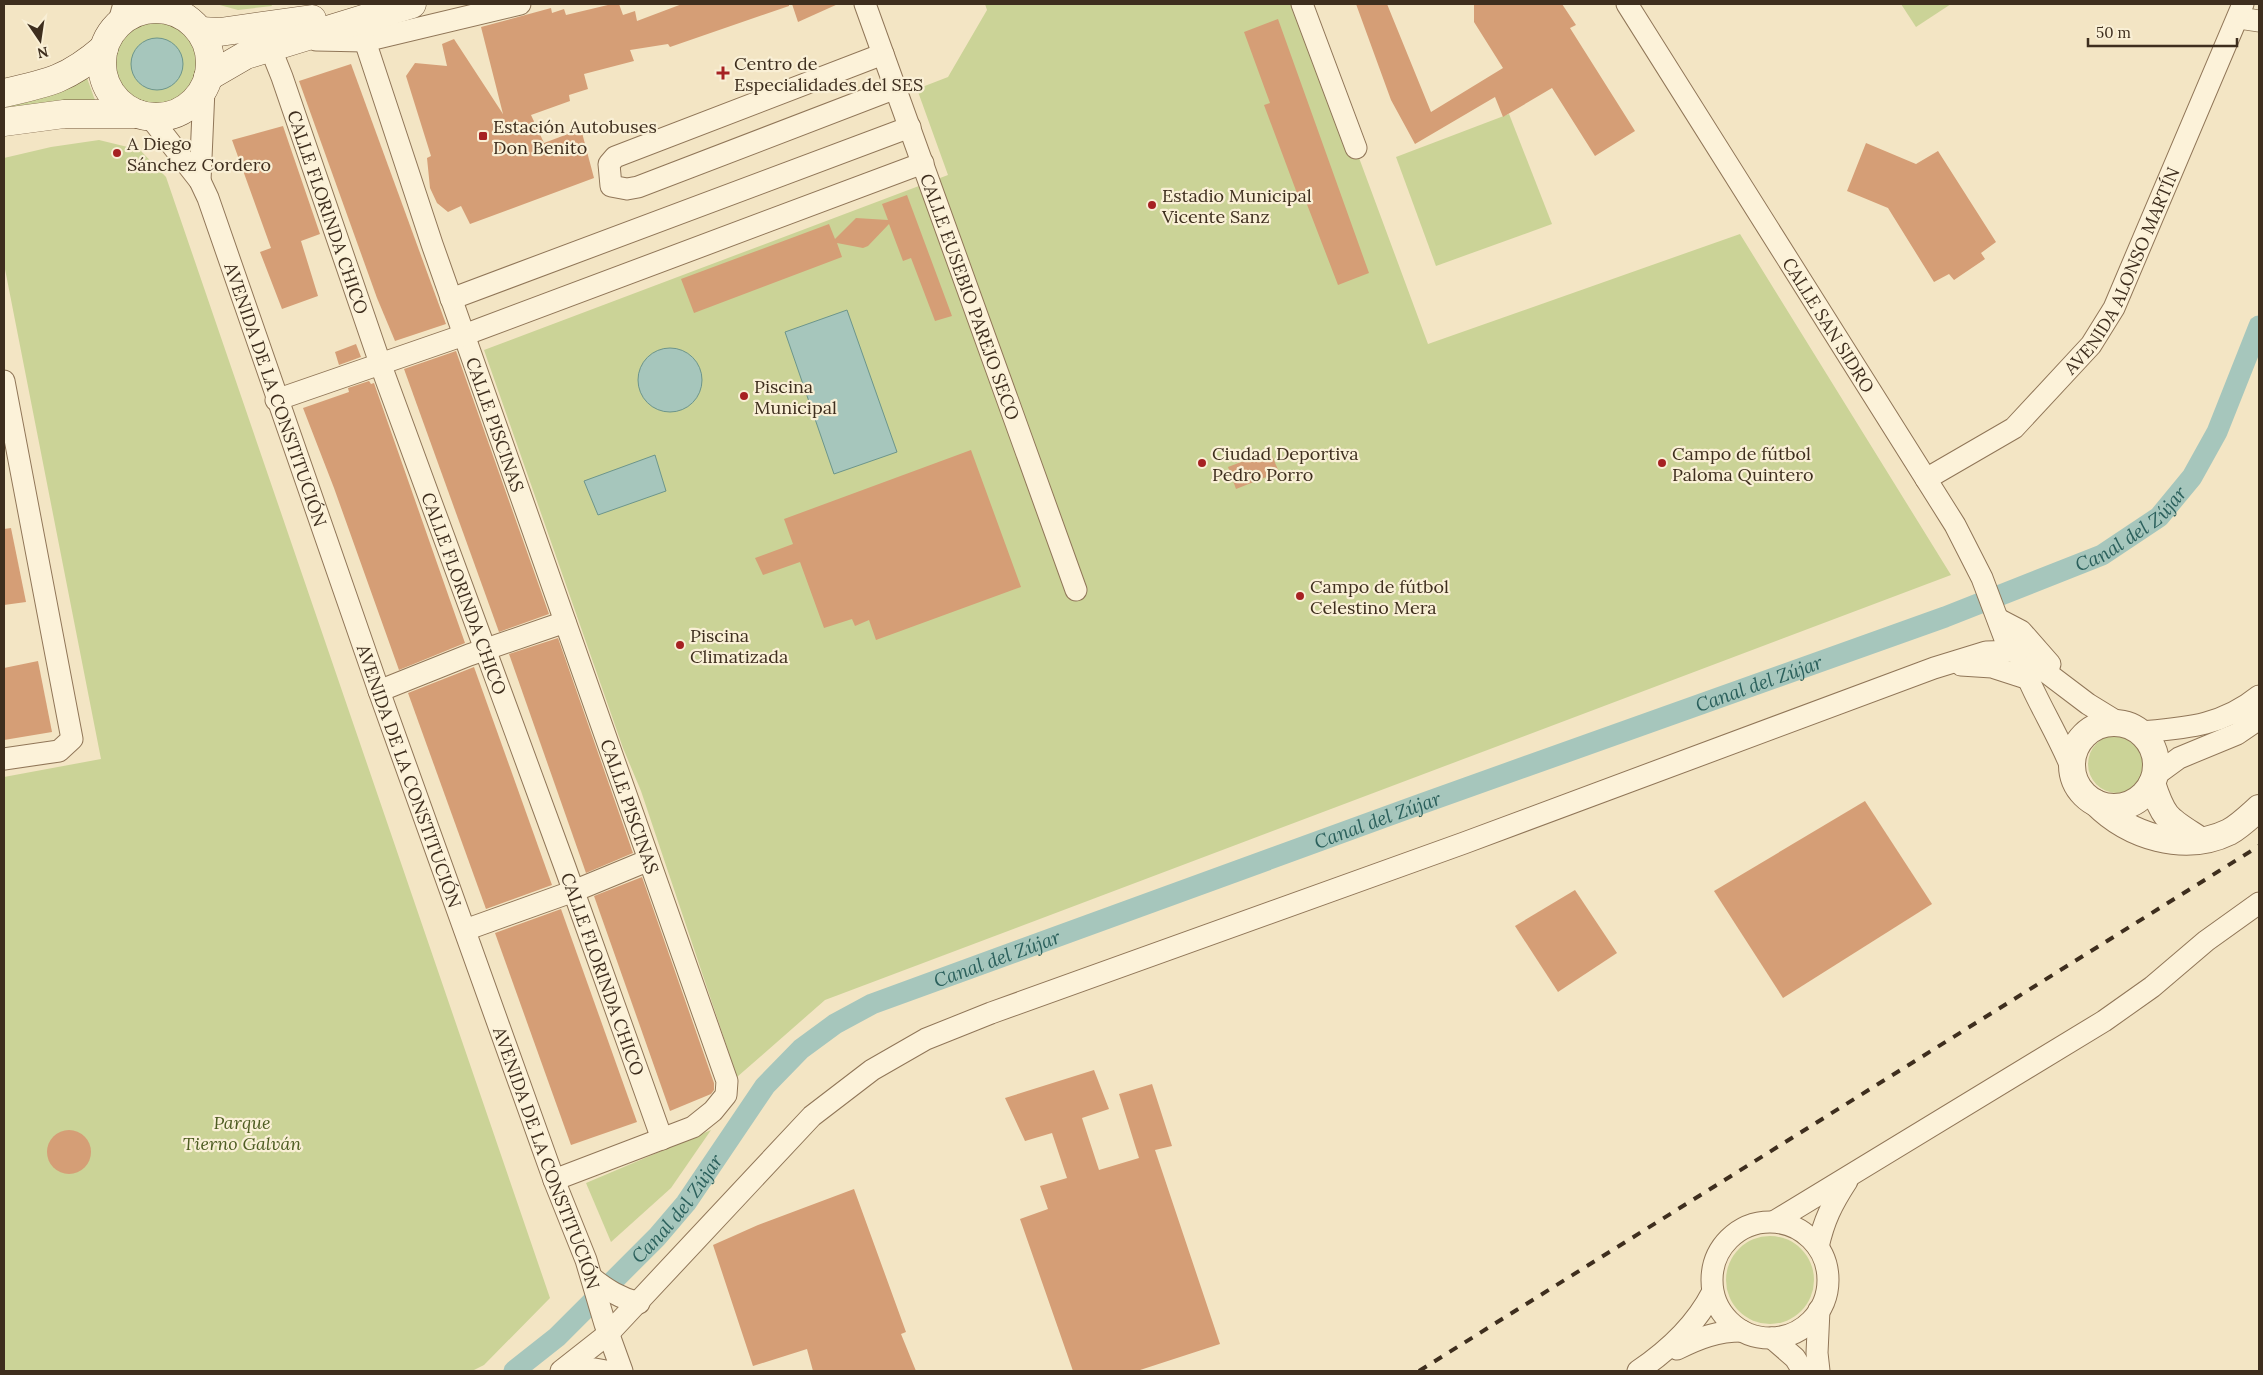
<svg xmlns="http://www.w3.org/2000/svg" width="2263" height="1375" viewBox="0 0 2263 1375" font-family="Lora,serif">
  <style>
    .green { fill: #cbd397 }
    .water { fill: #a6c6bc; stroke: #6c958b }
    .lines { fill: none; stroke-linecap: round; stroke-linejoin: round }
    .canal { stroke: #a6c6bc; stroke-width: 21 }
    .building { fill: #d59e76 }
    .minor-casing { stroke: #907658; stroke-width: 23 }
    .tertiary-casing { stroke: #907658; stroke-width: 28 }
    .secondary-casing { stroke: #72573b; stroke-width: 29 }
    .minor { stroke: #fcf2d9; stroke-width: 21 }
    .tertiary { stroke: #fcf2d9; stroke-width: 26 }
    .secondary { stroke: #fcf2d9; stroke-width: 28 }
    .rail { stroke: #3e2e1e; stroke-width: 4; stroke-dasharray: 9 9; stroke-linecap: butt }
    .poi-dot { fill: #a62122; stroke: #f9efd5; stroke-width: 2 }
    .labels { text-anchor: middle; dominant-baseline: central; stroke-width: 4.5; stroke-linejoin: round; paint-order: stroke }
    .poi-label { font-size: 18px; fill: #3e2e1e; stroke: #f9efd5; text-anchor: start }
    .street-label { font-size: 18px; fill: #3e2e1e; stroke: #f9efd5 }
    .park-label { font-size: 18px; font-style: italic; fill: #4e5d22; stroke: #f9efd5 }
    .water-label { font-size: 19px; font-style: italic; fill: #2b605c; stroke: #f9efd5 }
  </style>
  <rect width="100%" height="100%" fill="#f3e5c4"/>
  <!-- green -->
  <g class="green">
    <polygon points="216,4 271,4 272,6 238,10"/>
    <polygon points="985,4 1302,4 1428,344 1740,234 1951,575 825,1000 737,1077 641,791 623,748 484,350 948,175 917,89 948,77 987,10"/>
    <polygon points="1901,4 1951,4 1916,27"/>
    <circle cx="157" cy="65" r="45"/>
    <polygon points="87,78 96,103 11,113 9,104 69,87"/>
    <polygon points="1509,114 1552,224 1436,266 1396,157"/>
    <polygon points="99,140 140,150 166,177 550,1298 484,1365 472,1371 4,1371 4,777 101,759 4,264 4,158 51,147"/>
    <circle cx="2117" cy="764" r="29"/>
    <polygon points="711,1130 671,1188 611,1242 586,1183"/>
    <circle cx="1770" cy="1280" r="44"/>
  </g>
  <!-- water -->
  <g class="water">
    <circle cx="157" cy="64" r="26"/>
    <polygon points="847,310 897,452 834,474 785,332"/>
    <circle cx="670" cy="380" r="32"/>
    <polygon points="655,455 666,491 598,515 584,481"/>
  </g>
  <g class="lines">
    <!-- canal -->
    <path class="canal" id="s1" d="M514 1371 557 1337 657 1237 686 1203 765 1086 801 1049 835 1024 872 1004 1418 805 1945 617 2102 555 2159 517 2192 477 2217 432 2259 326"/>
  </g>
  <!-- building -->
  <g class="building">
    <polygon points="612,4 619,4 623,15 635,11 637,21 682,4 789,4 789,6 670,47 668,44 630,50 634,61 584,74 588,89 569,95 570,101 531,115 544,143 581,129 594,178 470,224 461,206 448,212 437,203 430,188 427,158 431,156 406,76 415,63 447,66 442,44 454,39 503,114 481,27 551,8 552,13 564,9 566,15"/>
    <polygon points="792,4 838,4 798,22"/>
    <polygon points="1356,4 1387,4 1431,112 1503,68 1474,22 1474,4 1562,4 1576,25 1570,28 1635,131 1595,156 1552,88 1503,117 1495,97 1415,144 1391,100"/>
    <polygon points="1278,19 1369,273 1338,285 1303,194 1298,196 1264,105 1270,103 1244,32"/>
    <polygon points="351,64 446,324 395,341 377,298 299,81"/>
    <polygon points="283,126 320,234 301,241 318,296 282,309 260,252 271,248 232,140"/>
    <polygon points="1866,143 1916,164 1938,151 1996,242 1981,253 1985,259 1954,280 1949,274 1934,282 1888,208 1847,191"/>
    <polygon points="907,195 952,316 935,321 911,258 903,261 889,224 868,246 863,248 837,243 842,257 694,313 681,279 829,224 835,239 856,218 888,220 882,204"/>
    <polygon points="356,344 361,357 339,365 335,352"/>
    <polygon points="456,351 549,614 499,632 404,369"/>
    <polygon points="369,381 371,384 374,383 465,643 399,670 334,488 303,408 349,392 348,388"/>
    <polygon points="971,450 1021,587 876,640 869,620 855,626 852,619 824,628 800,562 763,575 755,558 793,544 784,519"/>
    <polygon points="1270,451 1279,472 1236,489 1228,467"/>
    <polygon points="11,528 26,602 4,605 4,529"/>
    <polygon points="558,638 633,853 586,873 509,654"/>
    <polygon points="38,661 52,732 4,740 4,668"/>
    <polygon points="474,667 552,885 486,909 408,693"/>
    <polygon points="1865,801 1932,904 1783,998 1714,891"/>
    <polygon points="642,877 714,1083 714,1090 711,1094 670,1111 594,896"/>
    <polygon points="1575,890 1617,953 1558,992 1515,926"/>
    <polygon points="561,909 637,1122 571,1145 495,933"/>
    <polygon points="1094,1070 1109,1109 1082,1118 1099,1170 1139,1158 1119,1094 1152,1084 1172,1146 1155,1150 1220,1344 1137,1371 1073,1371 1020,1219 1048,1209 1040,1186 1067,1178 1052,1133 1025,1141 1005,1098"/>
    <circle cx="69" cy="1152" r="22"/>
    <polygon points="854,1189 906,1332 901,1334 916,1371 813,1371 807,1349 753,1366 713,1245 758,1225"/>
  </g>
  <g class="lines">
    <defs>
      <g id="minor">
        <polyline points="160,4 170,11"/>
        <path id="s2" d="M865 4 1076 590"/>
        <polyline points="1302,4 1356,148"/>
        <path id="s3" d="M1627 4 1955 525 1982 578 2005 639 2018 651 2088 704 2119 723"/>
        <polyline points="2239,18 2259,21"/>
        <polyline points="118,25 124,4"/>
        <polyline points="316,40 365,41 520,4"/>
        <path id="s4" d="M365 41 432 244 727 1081 726 1095 713 1111 693 1127 554 1180"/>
        <path id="s5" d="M270 47 282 77 380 363 565 867 662 1139"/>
        <polyline points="883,54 615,157 609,164 611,186 627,189 638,187 896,88"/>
        <path id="s6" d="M150 117 200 181 208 198 379 691 554 1180 586 1260 605 1324 622 1371"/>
        <polyline points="200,181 204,89"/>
        <polyline points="451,299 910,127"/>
        <polyline points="4,381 72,739 59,751 4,759"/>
        <polyline points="276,400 464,335 923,163"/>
        <path id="s7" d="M1926 479 2014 428 2091 345 2114 308 2243 4"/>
        <polyline points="1998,619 2021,631 2050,664"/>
        <path d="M2018 651C2030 692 2055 727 2071 767"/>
        <polyline points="1961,665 1992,667 2026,678"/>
        <polyline points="379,691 469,655 565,622"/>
        <path d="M2141 732C2186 728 2222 726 2259 696"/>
        <polyline points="2153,777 2179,758 2237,734 2259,719"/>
        <polyline points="465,930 574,891 649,860"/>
        <polyline points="1775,1221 2104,1021 2152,987 2206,941 2259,903"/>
        <circle cx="1770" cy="1280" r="58"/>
        <path d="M1818 1247C1824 1220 1832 1204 1847 1181"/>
        <path d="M592 1278C607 1290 620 1298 639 1303"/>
        <polyline points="1772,1338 1795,1358 1803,1371"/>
        <path d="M1677 1349C1699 1338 1717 1331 1742 1331"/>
        <polyline points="561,1371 608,1334 812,1116 872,1070 926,1039 991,1013 1464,843 1934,668 1986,652 2018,651"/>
        <polyline points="578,1371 595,1369 606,1371"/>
        <path d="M1638 1371C1669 1350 1695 1326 1712 1293"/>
        <polyline points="1819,1371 1817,1353 1819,1310"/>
      </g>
      <g id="tertiary">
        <circle cx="2114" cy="765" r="42"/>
        <path d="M2152 783C2164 820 2168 819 2200 840"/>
        <path d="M2096 803C2129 836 2184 854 2229 832 2240 826 2250 816 2259 808"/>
      </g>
      <g id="secondary">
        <circle cx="156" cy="63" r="54"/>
        <polyline points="200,31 220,32 312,19"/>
        <polyline points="208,77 246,55 412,4"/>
        <path d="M4 93C49 83 68 79 104 48"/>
        <polyline points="4,122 64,114 138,114"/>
      </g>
    </defs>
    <!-- minor casing -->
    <use href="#minor" class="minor-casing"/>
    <!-- tertiary casing -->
    <use href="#tertiary" class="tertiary-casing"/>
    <!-- secondary casing -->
    <use href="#secondary" class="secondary-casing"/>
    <!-- minor -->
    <use href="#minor" class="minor"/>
    <!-- tertiary -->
    <use href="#tertiary" class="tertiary"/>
    <!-- secondary -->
    <use href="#secondary" class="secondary"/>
    <!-- rail -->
    <polyline class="rail" points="1419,1371 2259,846"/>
  </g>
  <!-- markers -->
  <g class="poi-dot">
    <path d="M720.5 65.5h5v5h5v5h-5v5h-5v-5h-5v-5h5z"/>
    <rect x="478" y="131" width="10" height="10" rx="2.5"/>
    <circle cx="117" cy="153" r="5"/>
    <circle cx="1152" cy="205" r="5"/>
    <circle cx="744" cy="396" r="5"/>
    <circle cx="1202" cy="463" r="5"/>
    <circle cx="1662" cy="463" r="5"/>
    <circle cx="1300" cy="596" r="5"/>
    <circle cx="680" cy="645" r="5"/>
  </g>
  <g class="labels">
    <!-- poi labels -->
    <g class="poi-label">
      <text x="734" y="63">Centro de<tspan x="734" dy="21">Especialidades del SES</tspan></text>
      <text x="493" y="126">Estación Autobuses<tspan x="493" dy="21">Don Benito</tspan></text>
      <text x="127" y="143">A Diego<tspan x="127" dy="21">Sánchez Cordero</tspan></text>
      <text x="1162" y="195">Estadio Municipal<tspan x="1162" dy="21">Vicente Sanz</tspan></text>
      <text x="754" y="386">Piscina<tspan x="754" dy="21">Municipal</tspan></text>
      <text x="1212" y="453">Ciudad Deportiva<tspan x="1212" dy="21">Pedro Porro</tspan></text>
      <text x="1672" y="453">Campo de fútbol<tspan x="1672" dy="21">Paloma Quintero</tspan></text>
      <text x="1310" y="586">Campo de fútbol<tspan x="1310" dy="21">Celestino Mera</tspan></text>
      <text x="690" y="635">Piscina<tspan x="690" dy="21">Climatizada</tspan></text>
    </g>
    <!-- street labels -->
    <g class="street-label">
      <text stroke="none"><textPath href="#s5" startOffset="175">CALLE FLORINDA CHICO</textPath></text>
      <text stroke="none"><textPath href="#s7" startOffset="295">AVENIDA ALONSO MARTÍN</textPath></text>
      <text stroke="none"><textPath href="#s2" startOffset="311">CALLE EUSEBIO PAREJO SECO</textPath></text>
      <text stroke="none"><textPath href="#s3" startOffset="379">CALLE SAN SIDRO</textPath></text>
      <text stroke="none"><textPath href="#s6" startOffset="308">AVENIDA DE LA CONSTITUCIÓN</textPath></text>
      <text stroke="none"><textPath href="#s4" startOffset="405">CALLE PISCINAS</textPath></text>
      <text stroke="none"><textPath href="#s5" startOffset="580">CALLE FLORINDA CHICO</textPath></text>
      <text stroke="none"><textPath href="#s6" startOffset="712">AVENIDA DE LA CONSTITUCIÓN</textPath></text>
      <text stroke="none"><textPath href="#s4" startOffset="810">CALLE PISCINAS</textPath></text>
      <text stroke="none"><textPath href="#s5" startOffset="985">CALLE FLORINDA CHICO</textPath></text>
      <text stroke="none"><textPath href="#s6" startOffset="1118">AVENIDA DE LA CONSTITUCIÓN</textPath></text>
    </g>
    <!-- park labels -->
    <g class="park-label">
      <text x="242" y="1122">Parque<tspan x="242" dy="21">Tierno Galván</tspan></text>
    </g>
    <!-- water labels -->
    <g class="water-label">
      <text stroke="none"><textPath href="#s1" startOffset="1866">Canal del Zújar</textPath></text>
      <text stroke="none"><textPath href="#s1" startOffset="1461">Canal del Zújar</textPath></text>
      <text stroke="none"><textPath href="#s1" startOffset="1056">Canal del Zújar</textPath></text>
      <text stroke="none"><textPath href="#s1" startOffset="651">Canal del Zújar</textPath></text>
      <text stroke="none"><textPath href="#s1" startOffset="231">Canal del Zújar</textPath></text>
    </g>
  </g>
  <!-- border -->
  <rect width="2263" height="1375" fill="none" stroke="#3e2e1e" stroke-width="10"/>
  <!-- north arrow -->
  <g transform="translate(40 40) rotate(167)" stroke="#f9efd5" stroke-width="4" paint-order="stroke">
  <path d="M0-4L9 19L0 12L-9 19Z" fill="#3e2e1e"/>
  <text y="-8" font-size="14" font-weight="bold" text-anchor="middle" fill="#3e2e1e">N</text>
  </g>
  <!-- scale -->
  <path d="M2088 38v8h149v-8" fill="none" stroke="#3e2e1e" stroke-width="2.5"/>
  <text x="2096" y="38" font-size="15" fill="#3e2e1e" stroke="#f9efd5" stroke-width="4" paint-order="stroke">50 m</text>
</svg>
